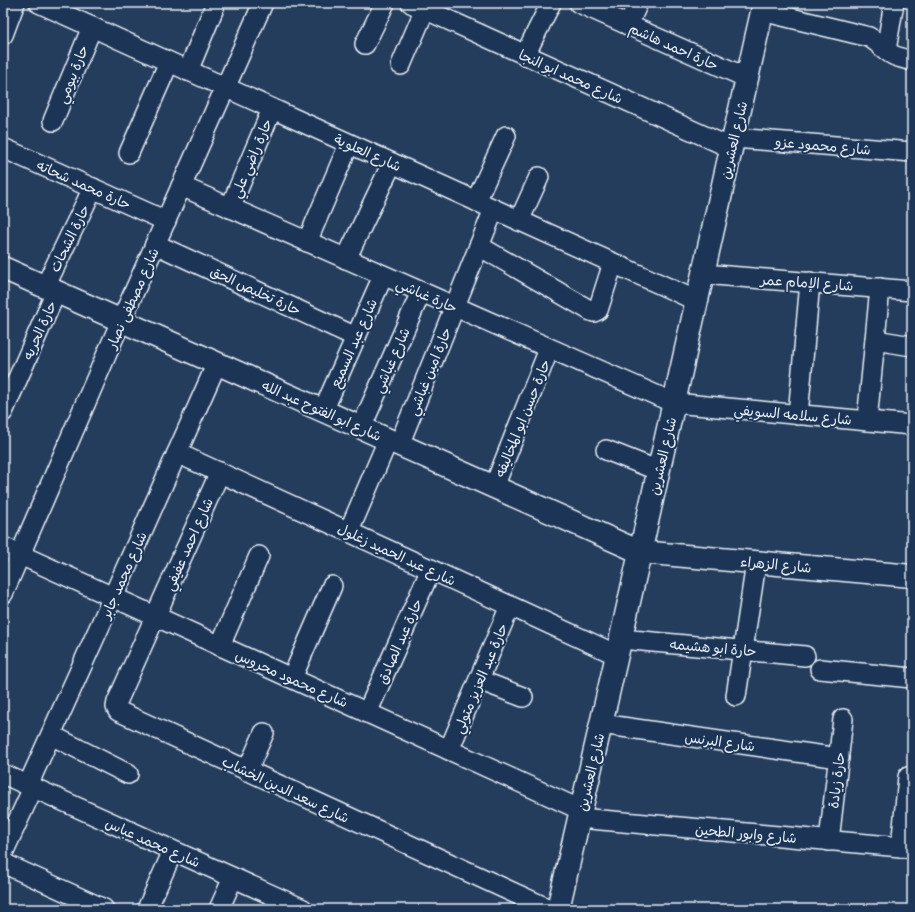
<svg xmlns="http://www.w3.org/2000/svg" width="915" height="912" viewBox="0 0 915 912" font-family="'Patrick Hand','Playpen Sans Arabic',sans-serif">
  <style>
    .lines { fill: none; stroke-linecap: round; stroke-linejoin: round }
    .street-casing { stroke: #e8f1f8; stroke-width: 22 }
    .secondary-casing { stroke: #e8f1f8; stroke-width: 25 }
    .street { stroke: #1d3557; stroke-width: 19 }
    .secondary { stroke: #1d3557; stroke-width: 22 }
    .labels { text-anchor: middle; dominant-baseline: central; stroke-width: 4; stroke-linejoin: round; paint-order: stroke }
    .street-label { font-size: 14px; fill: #e8f1f8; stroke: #1d3557 }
  </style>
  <rect width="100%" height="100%" fill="#253d5d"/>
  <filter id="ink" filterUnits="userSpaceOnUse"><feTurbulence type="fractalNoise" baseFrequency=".025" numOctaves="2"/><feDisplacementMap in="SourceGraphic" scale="8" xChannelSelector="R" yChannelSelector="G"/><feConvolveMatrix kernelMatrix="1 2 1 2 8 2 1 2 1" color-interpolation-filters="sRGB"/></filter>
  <g filter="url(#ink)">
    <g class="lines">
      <defs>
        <g id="street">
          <polyline points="39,3 697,301"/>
          <polyline points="411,3 731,148"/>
          <polyline points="579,3 747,78"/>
          <path d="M762 11 869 37C878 42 884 50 893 55 899 58 906 59 912 61"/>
          <polyline points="628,25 638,3"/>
          <polyline points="3,35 15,3"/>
          <polyline points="365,44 385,3"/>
          <polyline points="886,50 894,3"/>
          <polyline points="525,55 551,3"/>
          <polyline points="401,65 425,9"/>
          <polyline points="188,71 214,8"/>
          <polyline points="53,121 92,27"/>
          <polyline points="734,138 912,152"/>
          <polyline points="3,148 166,221"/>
          <polyline points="129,153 169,62"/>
          <polyline points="181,186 674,403 912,425"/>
          <polyline points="476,201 506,136"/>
          <polyline points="230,208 272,109"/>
          <polyline points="519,221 539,177"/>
          <polyline points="307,242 349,144"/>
          <polyline points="155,244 356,337"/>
          <polyline points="479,246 591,311 594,312 598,310 613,263"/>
          <polyline points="346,259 392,163"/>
          <polyline points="703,274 912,291"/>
          <polyline points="45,287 93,188"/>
          <polyline points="875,340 912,346"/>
          <polyline points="323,411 383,276"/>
          <polyline points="3,412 56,292"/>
          <polyline points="798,415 810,282"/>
          <polyline points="867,421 880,288"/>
          <polyline points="361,428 421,292"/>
          <polyline points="399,445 494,209"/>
          <polyline points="606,450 659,471"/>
          <polyline points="177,453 617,655"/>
          <polyline points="220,472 117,702 116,707 118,711 549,909"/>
          <polyline points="494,487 549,349"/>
          <polyline points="349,531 388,440"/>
          <polyline points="3,547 581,810"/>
          <polyline points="3,594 121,321 263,3"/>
          <polyline points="621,639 805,656"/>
          <polyline points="220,646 259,556"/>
          <polyline points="820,669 912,678"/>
          <polyline points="292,678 332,586"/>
          <polyline points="479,680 523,697"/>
          <polyline points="736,696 756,563"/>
          <polyline points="367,713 431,569"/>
          <polyline points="601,724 839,758"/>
          <polyline points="51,735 128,774"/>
          <polyline points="449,750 510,606"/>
          <polyline points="247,771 264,733"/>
          <polyline points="3,774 303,909"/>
          <polyline points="28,785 113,597 217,363"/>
          <polyline points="579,818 912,848"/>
          <polyline points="829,841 843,719"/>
          <polyline points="901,847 908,777"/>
          <polyline points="3,853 33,788"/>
          <polyline points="3,863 104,909"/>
          <polyline points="147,909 173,851"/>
          <polyline points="219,909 233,878"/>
        </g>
        <g id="secondary">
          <polyline points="3,268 640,552 912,576"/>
          <polyline points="558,909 617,655 764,3"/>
        </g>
      </defs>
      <!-- street casing -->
      <use href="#street" class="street-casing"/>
      <!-- secondary casing -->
      <use href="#secondary" class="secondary-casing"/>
      <!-- street -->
      <use href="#street" class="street"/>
      <!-- secondary -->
      <use href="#secondary" class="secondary"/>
    </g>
  </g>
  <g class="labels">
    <!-- street labels -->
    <g class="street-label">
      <text transform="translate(674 46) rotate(24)">حارة احمد هاشم</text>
      <text transform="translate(72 74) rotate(-68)">حارة بيومي</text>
      <text transform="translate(571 76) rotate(24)">شارع محمد ابو النجا</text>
      <text transform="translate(733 140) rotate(-77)">شارع العشرين</text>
      <text transform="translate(823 145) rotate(5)">شارع محمود عزو</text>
      <text transform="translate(368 152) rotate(24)">شارع العلوية</text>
      <text transform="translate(251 158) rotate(-67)">حارة راضي علي</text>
      <text transform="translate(84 184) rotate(24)">حارة محمد شحاته</text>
      <text transform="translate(69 238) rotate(-64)">حارة الشحات</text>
      <text transform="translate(807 282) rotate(4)">شارع الإمام عمر</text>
      <text transform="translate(256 290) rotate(25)">حارة تخليص الحق</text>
      <text transform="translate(427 295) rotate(24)">حارة غباشي</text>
      <text transform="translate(132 298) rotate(-66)">شارع مصطفى نصار</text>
      <text transform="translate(39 330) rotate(-66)">حارة الحريه</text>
      <text transform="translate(353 343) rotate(-66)">شارع عبد السميع</text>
      <text transform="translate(391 360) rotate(-66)">شارع غباشي</text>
      <text transform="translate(429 371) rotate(-68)">حارة امين غباشي</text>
      <text transform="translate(322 410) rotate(24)">شارع ابو الفتوح عبد الله</text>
      <text transform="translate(793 414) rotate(5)">شارع سلامه السويفي</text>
      <text transform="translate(522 418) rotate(-68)">حارة حسن ابو المخاليفه</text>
      <text transform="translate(662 456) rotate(-77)">شارع العشرين</text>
      <text transform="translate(188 544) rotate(-66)">شارع احمد عفيفي</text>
      <text transform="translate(397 554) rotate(25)">شارع عبد الحميد زغلول</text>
      <text transform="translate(776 564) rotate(5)">شارع الزهراء</text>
      <text transform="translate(123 575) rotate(-66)">شارع محمد جابر</text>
      <text transform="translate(399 641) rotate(-66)">حارة عبد الصادق</text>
      <text transform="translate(713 647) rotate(5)">حارة ابو هشيمه</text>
      <text transform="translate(292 678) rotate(24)">شارع محمود محروس</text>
      <text transform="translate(480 678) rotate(-67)">حارة عبد العزيز متولي</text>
      <text transform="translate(720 741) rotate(8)">شارع البرنس</text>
      <text transform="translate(590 772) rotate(-77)">شارع العشرين</text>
      <text transform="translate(836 780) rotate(-83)">حارة زيادة</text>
      <text transform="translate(286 789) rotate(25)">شارع سعد الدين الخشاب</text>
      <text transform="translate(746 833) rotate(5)">شارع وابور الطحين</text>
      <text transform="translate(153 842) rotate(24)">شارع محمد عباس</text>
    </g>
  </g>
  <!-- margin -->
  <rect width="915" height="912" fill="none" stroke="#1d3557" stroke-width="16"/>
  <rect x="8" y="8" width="899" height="896" fill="none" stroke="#e8f1f8" stroke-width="1.5" filter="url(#ink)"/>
</svg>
